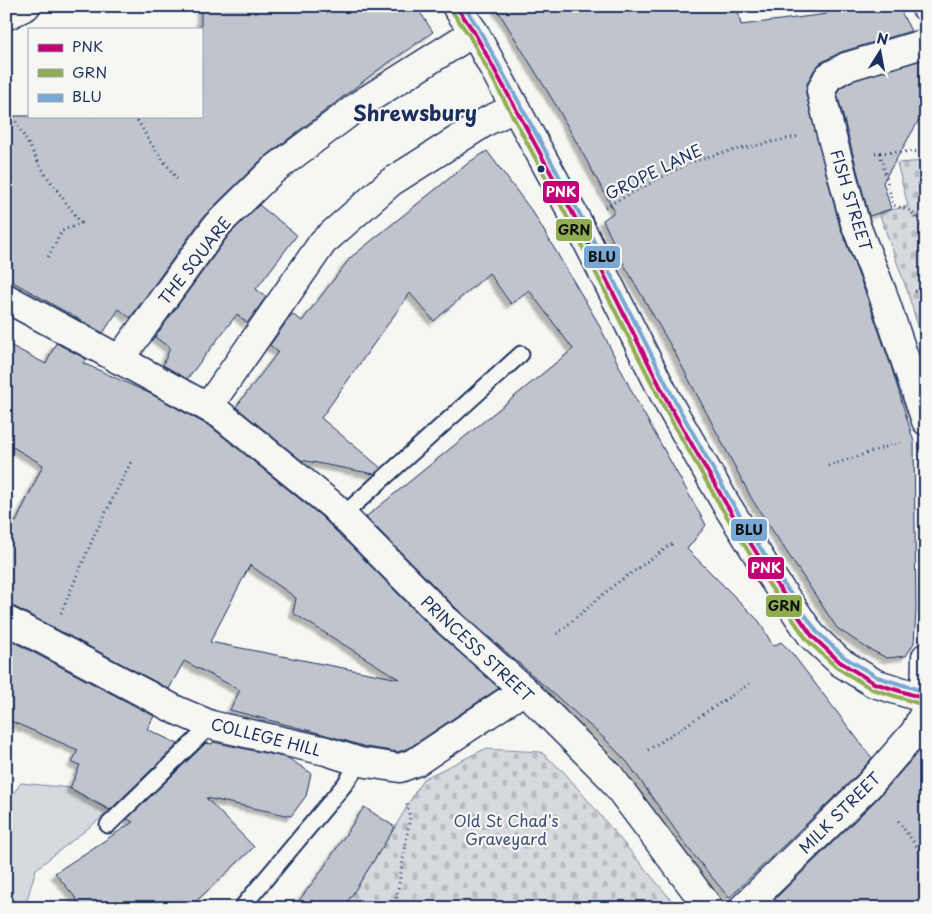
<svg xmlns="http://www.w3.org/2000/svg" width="932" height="914" viewBox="0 0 932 914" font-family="'Playpen Sans',sans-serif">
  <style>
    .green { fill: #d6d9dd; stroke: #78849e }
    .cemetery { fill: url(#cemetery-stones); stroke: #78849e }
    .building { fill: #c0c4cd; stroke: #1b2f5e; fill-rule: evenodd; filter: url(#shadow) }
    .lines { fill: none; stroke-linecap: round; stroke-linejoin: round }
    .lane-casing { stroke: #1b2f5e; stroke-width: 19 }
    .street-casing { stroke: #1b2f5e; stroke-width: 31 }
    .secondary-casing { stroke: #1b2f5e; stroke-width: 31 }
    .path { stroke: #1b2f5e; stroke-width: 3; stroke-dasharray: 1 4; stroke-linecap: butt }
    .lane { stroke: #f6f6f2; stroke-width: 15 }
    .street { stroke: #f6f6f2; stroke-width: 28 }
    .secondary { stroke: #f6f6f2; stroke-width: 28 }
    .bus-1-casing { stroke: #f6f6f2; stroke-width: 8 }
    .bus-2-casing { stroke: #f6f6f2; stroke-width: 8 }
    .bus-3-casing { stroke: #f6f6f2; stroke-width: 8 }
    .bus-1 { stroke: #c10076; stroke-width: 4 }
    .bus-2 { stroke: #8fae54; stroke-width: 4 }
    .bus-3 { stroke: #78a8d3; stroke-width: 4 }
    .bus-dot { fill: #1b2f5e; stroke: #f6f6f2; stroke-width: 2 }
    .labels { text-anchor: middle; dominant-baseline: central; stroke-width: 4.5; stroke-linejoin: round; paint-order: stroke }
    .street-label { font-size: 16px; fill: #1b2f5e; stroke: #f6f6f2 }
    .park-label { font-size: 16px; fill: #405177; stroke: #f6f6f2 }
    .district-label { font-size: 21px; font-weight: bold; fill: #1b2f5e; stroke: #f6f6f2 }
    .line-badge { stroke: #f6f6f2; stroke-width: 2 }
    .badge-label { font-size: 14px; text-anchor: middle; font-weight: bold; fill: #fff }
    .pale-badge-label { font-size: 14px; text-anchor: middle; font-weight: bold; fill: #111 }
  </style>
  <defs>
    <pattern id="cemetery-stones" width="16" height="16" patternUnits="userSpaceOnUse" patternTransform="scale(1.25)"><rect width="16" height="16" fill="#d6d9dd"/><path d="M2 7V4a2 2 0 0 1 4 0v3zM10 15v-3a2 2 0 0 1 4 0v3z" fill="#b7bbc0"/></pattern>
    <filter id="shadow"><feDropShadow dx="-4.5" dy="4.5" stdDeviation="1" flood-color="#0004"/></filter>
  </defs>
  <rect width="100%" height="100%" fill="#f6f6f2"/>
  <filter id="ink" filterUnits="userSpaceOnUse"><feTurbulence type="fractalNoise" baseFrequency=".02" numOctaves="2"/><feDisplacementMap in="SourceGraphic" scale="10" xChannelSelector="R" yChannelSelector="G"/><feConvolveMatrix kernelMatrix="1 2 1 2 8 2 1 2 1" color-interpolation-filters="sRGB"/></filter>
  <g filter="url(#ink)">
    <!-- green -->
    <polygon class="green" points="21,783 70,788 110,811 36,869 27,900 19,908 6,908 6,803"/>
    <!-- cemetery -->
    <g class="cemetery">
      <polygon points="926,161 926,353 907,290 879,213 908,206 897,163"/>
      <polygon points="485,749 541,752 564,772 678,908 343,908 395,827 423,779"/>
    </g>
    <!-- building -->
    <g class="building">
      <polygon points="201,6 416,6 433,32 374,73 261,160 204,216 130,318 119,309 103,333 6,278 6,116 201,116"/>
      <polygon points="495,6 737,6 741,25 827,14 824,6 898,6 911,31 841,52 820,63 814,70 807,84 806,94 840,227 867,297 892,369 914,442 916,611 914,643 906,656 887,658 865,647 837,628 753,501 676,355 622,261 603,220 615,212 557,107"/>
      <polygon points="925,59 926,114 919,120 883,182 891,209 869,216 837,93 840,88 852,81"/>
      <polygon points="487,151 534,214 597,321 634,396 706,525 687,549 759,621 773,646 781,642 791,652 872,758 857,775 729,898 688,848 628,763 604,738 457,609 366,517 573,349 529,290 511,304 489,273 434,321 410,293 321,418 381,468 374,474 301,460 236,407 278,352 270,345 292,314 302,321 350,258 471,161"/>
      <polygon points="259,205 297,235 256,289 266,297 247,323 237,314 187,379 163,365 170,348 155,337 229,235"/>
      <path d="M6 343 46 364 56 343 86 359 83 363 151 394 211 427 322 517 435 631 499 688 409 748 398 752 366 747 330 736 230 710 240 690 184 661 169 689 13 606 6 605V518L16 522 43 465 6 443ZM250 565 296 598 293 613 399 679 210 642Z"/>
      <polygon points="6,638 154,716 147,729 178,744 110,810 70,788 80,765 72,763 78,750 6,719"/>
      <polygon points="213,742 288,758 311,773 306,796 291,816 206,798 254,847 189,908 84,908 55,873 133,822 127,819 206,743 212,744"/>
      <polygon points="926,743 926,908 783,908 775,899 879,797"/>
      <polygon points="364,807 395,827 352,895 343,908 293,908 320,873"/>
    </g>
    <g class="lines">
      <defs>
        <g id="lane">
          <polyline points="343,515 521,354"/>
          <polyline points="108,825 211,725"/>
          <polyline points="243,906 345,784 360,762"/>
        </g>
        <g id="street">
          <polyline points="925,6 926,7"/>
          <polyline points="926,43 846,67 828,77 821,91 830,130 855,223 882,292 926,421"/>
          <polyline points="6,298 220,414 332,505 446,620 524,690 609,775 709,908"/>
          <polyline points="119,360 217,225 272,171 362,103 474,32"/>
          <polyline points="208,407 323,242 391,182 487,121 515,108"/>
          <polyline points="6,620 176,710 211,725 326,751 360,762 400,768 416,762 524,690"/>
          <polyline points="925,699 926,657"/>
          <polyline points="743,908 868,786 915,732 926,709"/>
        </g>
        <g id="secondary">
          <polyline points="456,6 474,32 578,223 670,406 726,504 771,576 812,636 840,662 874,683 926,699"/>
          <polyline points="6,16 26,6"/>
        </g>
      </defs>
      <!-- lane casing -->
      <use href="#lane" class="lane-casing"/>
      <!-- street casing -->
      <use href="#street" class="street-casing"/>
      <!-- secondary casing -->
      <use href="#secondary" class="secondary-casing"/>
      <!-- path -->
      <g class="path">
        <polyline points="67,6 70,10"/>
        <polyline points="6,104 45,174 81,223 62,231 47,259"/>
        <polyline points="135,116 152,145 177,179"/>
        <polyline points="875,153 926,151"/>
        <polyline points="880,153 893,205 911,211 926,232"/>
        <polyline points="605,207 689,163 717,154 800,136"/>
        <polyline points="915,291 926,294"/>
        <polyline points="828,466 901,442"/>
        <polyline points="61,613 94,536 132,460"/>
        <polyline points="557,634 613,586 675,542"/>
        <polyline points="648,750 751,683"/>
        <polyline points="898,821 926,859"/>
        <polyline points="395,908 410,817 406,800"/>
        <polyline points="568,908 570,904"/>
      </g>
      <!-- lane -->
      <use href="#lane" class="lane"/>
      <!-- street -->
      <use href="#street" class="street"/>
      <!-- secondary -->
      <use href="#secondary" class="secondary"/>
      <defs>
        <polyline id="bus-1" points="456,6 474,32 578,223 670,406 726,504 771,576 812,636 840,662 874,683 926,699"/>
        <polyline id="bus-2" points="451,10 469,35 572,226 665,409 721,507 766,580 807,640 836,667 872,689 924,705"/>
        <polyline id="bus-3" points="464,6 479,29 583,220 676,403 731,501 776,573 817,632 844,657 877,677 926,692"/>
      </defs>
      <!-- bus-1 casing -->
      <use href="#bus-1" class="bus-1-casing"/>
      <!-- bus-2 casing -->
      <use href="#bus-2" class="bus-2-casing"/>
      <!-- bus-3 casing -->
      <use href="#bus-3" class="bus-3-casing"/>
      <!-- bus-1 -->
      <use href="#bus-1" class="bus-1"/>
      <!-- bus-2 -->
      <use href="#bus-2" class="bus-2"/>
      <!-- bus-3 -->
      <use href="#bus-3" class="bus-3"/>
    </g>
  </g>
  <!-- markers -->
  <circle class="bus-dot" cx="541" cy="169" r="4.5"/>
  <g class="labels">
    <!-- street labels -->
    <g class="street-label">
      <text transform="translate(653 171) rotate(-26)">GROPE LANE</text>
      <text transform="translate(852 200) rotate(73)">FISH STREET</text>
      <text transform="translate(194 260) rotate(-52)">THE SQUARE</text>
      <text transform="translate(478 648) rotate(43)">PRINCESS STREET</text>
      <text transform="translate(266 736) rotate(14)">COLLEGE HILL</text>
      <text transform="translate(839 812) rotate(-45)">MILK STREET</text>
    </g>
    <!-- park labels -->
    <g class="park-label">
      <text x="506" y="820">Old St Chad's<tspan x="506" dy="18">Graveyard</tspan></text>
    </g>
    <!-- district labels -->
    <g class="district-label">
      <text x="415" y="112">Shrewsbury</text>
    </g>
  </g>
  <g class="line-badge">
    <rect x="542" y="180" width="38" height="24" rx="5" fill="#c10076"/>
    <rect x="555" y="218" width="38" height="24" rx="5" fill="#8fae54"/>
    <rect x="583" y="245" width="38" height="24" rx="5" fill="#78a8d3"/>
    <rect x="730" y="518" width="38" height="24" rx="5" fill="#78a8d3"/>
    <rect x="747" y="556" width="38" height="24" rx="5" fill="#c10076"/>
    <rect x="765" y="594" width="38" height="24" rx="5" fill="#8fae54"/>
  </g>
  <g class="badge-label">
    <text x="561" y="197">PNK</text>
    <text x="766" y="573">PNK</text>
  </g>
  <g class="pale-badge-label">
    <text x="574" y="235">GRN</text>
    <text x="602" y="262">BLU</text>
    <text x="749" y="535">BLU</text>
    <text x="784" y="611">GRN</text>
  </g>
  <!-- margin -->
  <rect width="932" height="914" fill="none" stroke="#f6f6f2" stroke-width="25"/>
  <rect x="12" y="12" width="907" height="889" fill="none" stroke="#1b2f5e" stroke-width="2" filter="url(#ink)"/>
  <!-- legend -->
  <rect x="28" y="28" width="175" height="90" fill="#f6f6f2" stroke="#9ea6b7"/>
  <rect x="38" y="44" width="25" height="8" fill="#c10076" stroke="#9ea6b7"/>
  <text x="72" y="52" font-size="15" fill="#1b2f5e">PNK</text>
  <rect x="38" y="69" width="25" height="8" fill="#8fae54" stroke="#9ea6b7"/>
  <text x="72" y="78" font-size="15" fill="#1b2f5e">GRN</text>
  <rect x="38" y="94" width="25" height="8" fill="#78a8d3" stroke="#9ea6b7"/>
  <text x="72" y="102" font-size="15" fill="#1b2f5e">BLU</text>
  <!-- north arrow -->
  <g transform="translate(880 52) rotate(11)" stroke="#f6f6f2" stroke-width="4" paint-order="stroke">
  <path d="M0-4L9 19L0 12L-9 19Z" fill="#1b2f5e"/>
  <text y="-8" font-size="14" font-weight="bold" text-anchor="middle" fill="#1b2f5e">N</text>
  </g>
</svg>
